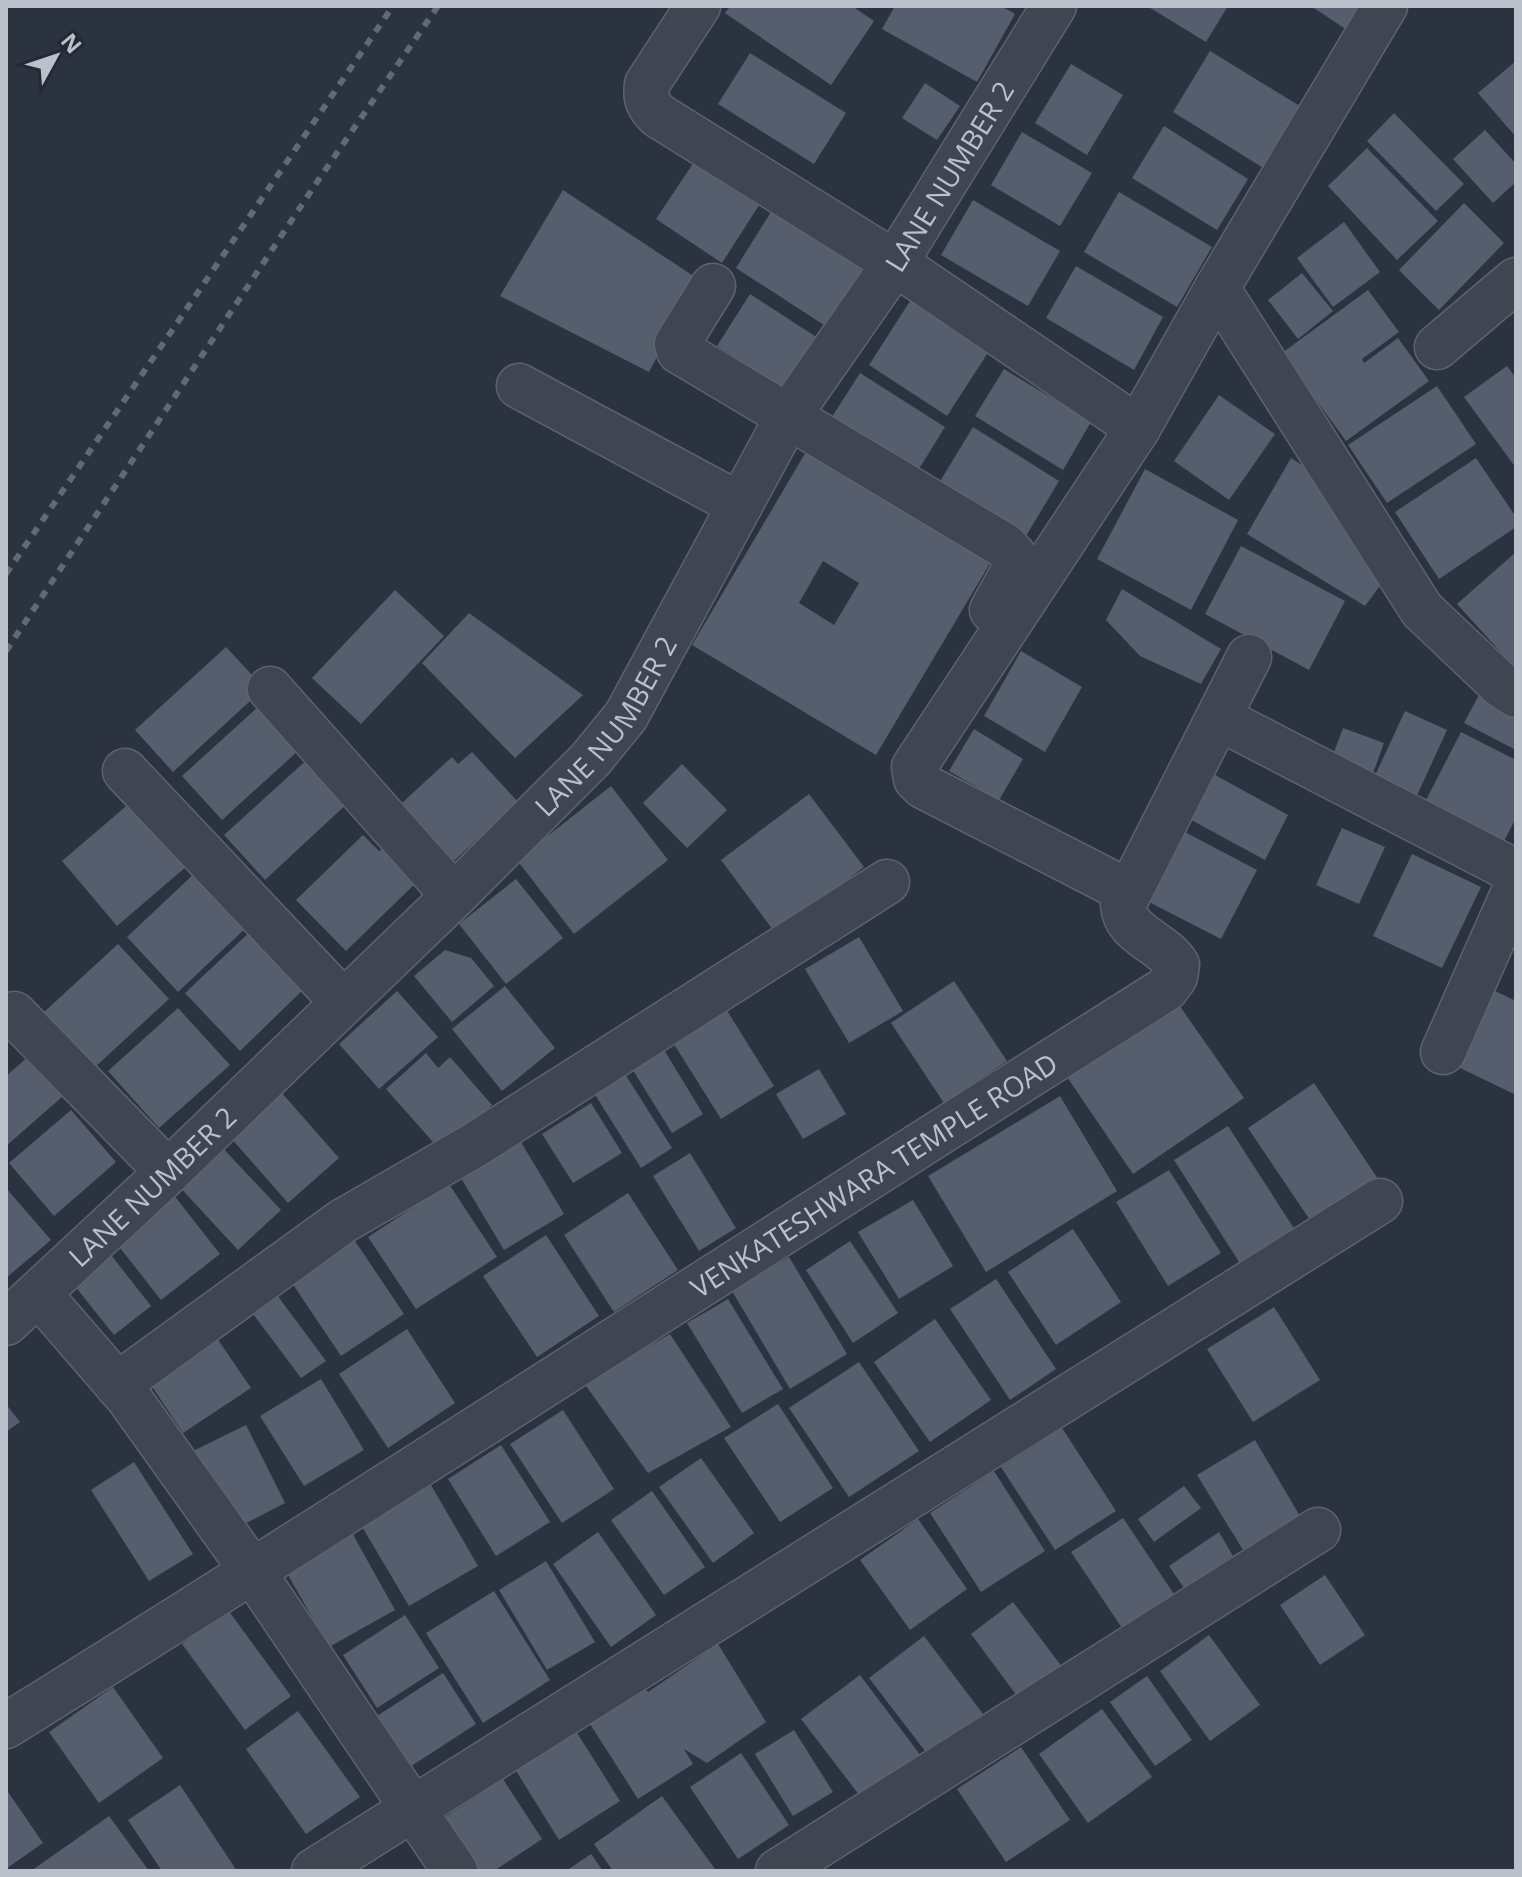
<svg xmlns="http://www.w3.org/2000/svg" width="1522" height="1877" viewBox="0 0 1522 1877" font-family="'Open Sans',sans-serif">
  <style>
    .building { fill: #565e6e; fill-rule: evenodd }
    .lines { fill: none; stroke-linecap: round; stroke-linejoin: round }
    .minor-casing { stroke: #5d636e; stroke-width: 47 }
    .minor { stroke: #3f4551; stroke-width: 44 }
    .rail { stroke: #616977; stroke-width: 6; stroke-dasharray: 8 8; stroke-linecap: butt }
    .labels { text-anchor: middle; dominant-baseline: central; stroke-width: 6; stroke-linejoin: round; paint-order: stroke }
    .street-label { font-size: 28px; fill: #bcc0cb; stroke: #232a36 }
  </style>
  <rect width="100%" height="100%" fill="#2b3341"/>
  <!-- building -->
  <g class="building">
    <polygon points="730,6 852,6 874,21 831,85 725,13"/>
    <polygon points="895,6 1001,6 1015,14 977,82 882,29"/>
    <polygon points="1147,6 1228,6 1206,42"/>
    <polygon points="1311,6 1367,6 1350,32"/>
    <polygon points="1210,51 1308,111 1270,172 1173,112"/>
    <polygon points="750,53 846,113 814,164 718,104"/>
    <polygon points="1516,61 1516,137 1478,93"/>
    <polygon points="1071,64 1123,95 1087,155 1035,123"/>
    <polygon points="925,83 960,106 937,140 902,118"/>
    <polygon points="1394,113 1464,184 1436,211 1367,141"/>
    <polygon points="1164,126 1248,179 1217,230 1132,178"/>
    <polygon points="1485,130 1516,164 1516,182 1493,203 1453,159"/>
    <polygon points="1022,132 1092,173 1060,226 991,185"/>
    <polygon points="1367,148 1438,221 1397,260 1328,186"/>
    <polygon points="700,153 765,196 722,263 656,219"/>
    <polygon points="563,190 698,279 649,372 500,296"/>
    <polygon points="1119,192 1212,247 1177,307 1084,252"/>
    <polygon points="973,200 1060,251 1028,306 941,255"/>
    <polygon points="777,202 872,263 830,329 736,268"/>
    <polygon points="1464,203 1504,243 1439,310 1399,270"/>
    <polygon points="1344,222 1380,272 1333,307 1297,258"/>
    <polygon points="1076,266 1163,317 1134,370 1046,318"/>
    <polygon points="1302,273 1333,311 1298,339 1268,300"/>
    <polygon points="1368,290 1399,332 1362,359 1364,363 1398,338 1429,381 1346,441 1282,353"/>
    <polygon points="750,294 821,340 788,391 717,346"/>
    <polygon points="910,301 989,351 947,416 869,365"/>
    <polygon points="1507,366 1516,378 1516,468 1464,397"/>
    <polygon points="1004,369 1091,422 1063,470 975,416"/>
    <polygon points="860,373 945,427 909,485 823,431"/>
    <polygon points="1437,386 1476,444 1387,503 1348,445"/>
    <polygon points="1219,395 1275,434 1229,500 1174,461"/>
    <polygon points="973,427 1059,481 1026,536 939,483"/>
    <path d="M810 445 995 555 876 755 692 645ZM823 561 859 583 834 625 799 603Z"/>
    <polygon points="1291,458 1313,472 1382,583 1365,606 1247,534"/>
    <polygon points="1476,458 1516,517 1516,527 1439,579 1395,512"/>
    <polygon points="1145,469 1238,520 1191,610 1097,559"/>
    <polygon points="1241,546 1345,601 1309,670 1205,614"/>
    <polygon points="1516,552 1516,669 1457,604"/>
    <polygon points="1122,589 1221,649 1201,684 1140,656 1106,620"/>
    <polygon points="395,590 444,636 361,724 312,678"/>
    <polygon points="469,613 583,695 515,758 422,663"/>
    <polygon points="226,647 264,688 173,772 135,730"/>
    <polygon points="1021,651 1082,687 1045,752 984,716"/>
    <polygon points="1479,695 1516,715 1516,750 1464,723"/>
    <polygon points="259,706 299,750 222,820 182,776"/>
    <polygon points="1405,711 1447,730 1414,802 1372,782"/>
    <polygon points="1343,728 1384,743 1371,779 1330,763"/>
    <polygon points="974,729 1023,759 999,800 949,771"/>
    <polygon points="1461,732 1516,760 1516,818 1503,843 1425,802"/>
    <polygon points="472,752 518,802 444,870 391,813 452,757 458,764"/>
    <polygon points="311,756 351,800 265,880 224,835"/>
    <polygon points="682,764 727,810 687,848 643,803"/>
    <polygon points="1206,770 1288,815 1265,860 1182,815"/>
    <polygon points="611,786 668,860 574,934 517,860"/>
    <polygon points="809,794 864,867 776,934 721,860"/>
    <polygon points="131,802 187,866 117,926 62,861"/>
    <polygon points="1342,828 1385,847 1359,904 1316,885"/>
    <polygon points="1183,831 1257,870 1221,939 1147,901"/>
    <polygon points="363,835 379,851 397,844 426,873 346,951 296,900"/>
    <polygon points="1412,854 1481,887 1442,968 1373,936"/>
    <polygon points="198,870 249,925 178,992 127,937"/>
    <polygon points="516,879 563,938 506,984 459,924"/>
    <polygon points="255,927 309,984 240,1051 185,993"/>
    <polygon points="859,937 903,1011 849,1043 805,969"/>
    <polygon points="118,944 169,999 94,1068 43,1013"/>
    <polygon points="445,950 471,958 494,986 452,1022 414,976"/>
    <polygon points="954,981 1007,1061 944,1103 891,1023"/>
    <polygon points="505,986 555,1048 502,1091 452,1029"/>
    <polygon points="1491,989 1516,1001 1516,1095 1454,1065"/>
    <polygon points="397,991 438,1037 379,1089 339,1044"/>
    <polygon points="1177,1002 1244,1098 1133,1174 1067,1077"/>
    <polygon points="178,1008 230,1065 159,1128 108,1071"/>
    <polygon points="726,1009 774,1086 721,1119 672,1041"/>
    <polygon points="663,1048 703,1114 672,1133 631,1067"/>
    <polygon points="426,1053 438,1068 450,1057 492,1105 441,1151 386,1089"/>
    <polygon points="28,1057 62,1097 6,1146 6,1076"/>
    <polygon points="819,1069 846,1114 803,1139 776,1094"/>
    <polygon points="625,1074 672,1148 641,1168 594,1093"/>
    <polygon points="1314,1083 1380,1182 1314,1226 1248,1128"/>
    <polygon points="281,1092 339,1158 288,1203 230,1137"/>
    <polygon points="1060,1096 1117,1191 986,1272 928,1176"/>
    <polygon points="591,1103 622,1153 573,1183 542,1134"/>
    <polygon points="71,1110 116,1162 54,1216 9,1163"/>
    <polygon points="1228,1126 1295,1230 1241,1265 1174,1160"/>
    <polygon points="518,1137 564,1214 504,1250 458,1173"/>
    <polygon points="218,1143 281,1210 238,1250 175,1182"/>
    <polygon points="690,1153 736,1228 699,1251 653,1176"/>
    <polygon points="1169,1170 1221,1253 1168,1286 1116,1202"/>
    <polygon points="449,1184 497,1257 416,1309 368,1237"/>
    <polygon points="6,1188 51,1240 6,1278"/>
    <polygon points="169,1189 220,1254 161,1300 110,1235"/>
    <polygon points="628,1193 678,1270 614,1312 564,1235"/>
    <polygon points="913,1200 953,1266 899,1299 858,1232"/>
    <polygon points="1073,1229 1121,1302 1056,1345 1008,1272"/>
    <polygon points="349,1232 404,1314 341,1356 286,1274"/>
    <polygon points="546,1235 599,1316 537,1357 483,1276"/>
    <polygon points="850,1241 898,1313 853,1343 806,1270"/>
    <polygon points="104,1246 151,1306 114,1335 66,1275"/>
    <polygon points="789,1257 847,1354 790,1389 732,1291"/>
    <polygon points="996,1279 1056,1369 1010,1400 950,1309"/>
    <polygon points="277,1295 326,1361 301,1378 253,1314"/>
    <polygon points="728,1299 783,1389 742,1413 687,1323"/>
    <polygon points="1274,1307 1320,1380 1253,1422 1207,1349"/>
    <polygon points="935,1319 991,1400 930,1442 874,1362"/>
    <polygon points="407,1329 455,1403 388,1448 339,1374"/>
    <polygon points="212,1331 251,1388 183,1433 145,1376"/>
    <polygon points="670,1334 731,1427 648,1473 584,1383"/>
    <polygon points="859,1362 919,1451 849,1497 789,1408"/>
    <polygon points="321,1379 364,1450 304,1486 260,1416"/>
    <polygon points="6,1404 20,1422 6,1432"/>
    <polygon points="778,1404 833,1488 780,1522 724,1438"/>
    <polygon points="563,1410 614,1489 562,1523 510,1444"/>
    <polygon points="246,1425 285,1503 231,1531 191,1452"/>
    <polygon points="1062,1428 1116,1511 1055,1550 1001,1467"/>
    <polygon points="1255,1440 1300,1516 1243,1550 1197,1475"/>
    <polygon points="501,1445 550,1522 496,1556 448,1479"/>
    <polygon points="701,1458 754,1533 713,1563 659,1487"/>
    <polygon points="134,1462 193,1554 149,1581 91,1490"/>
    <polygon points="994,1471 1045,1551 981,1592 930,1513"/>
    <polygon points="431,1485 478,1566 409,1606 361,1525"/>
    <polygon points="1184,1486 1201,1508 1154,1542 1138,1519"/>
    <polygon points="652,1491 705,1567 664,1595 611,1520"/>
    <polygon points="1123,1518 1178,1600 1126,1634 1071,1552"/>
    <polygon points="918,1519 967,1589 910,1630 860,1560"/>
    <polygon points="351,1531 395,1610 329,1647 284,1568"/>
    <polygon points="598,1532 656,1615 611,1647 553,1564"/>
    <polygon points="1219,1532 1233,1556 1184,1588 1169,1566"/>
    <polygon points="546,1561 595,1642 547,1670 499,1590"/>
    <polygon points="1325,1575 1365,1635 1320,1665 1280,1605"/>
    <polygon points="494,1591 550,1680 483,1723 426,1633"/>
    <polygon points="1013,1602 1069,1676 1020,1700 971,1634"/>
    <polygon points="228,1610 291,1696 245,1730 182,1644"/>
    <polygon points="405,1615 439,1668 377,1708 343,1655"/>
    <polygon points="1209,1635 1260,1705 1210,1741 1160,1671"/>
    <polygon points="924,1636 983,1714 928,1755 869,1678"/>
    <polygon points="718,1644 766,1722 707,1763 684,1749 693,1764 638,1799 590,1724 645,1688 648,1692"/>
    <polygon points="443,1673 476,1724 410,1767 377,1716"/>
    <polygon points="860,1675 921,1756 863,1800 801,1719"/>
    <polygon points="1147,1676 1192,1740 1155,1766 1110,1702"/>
    <polygon points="113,1687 163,1758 99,1803 49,1732"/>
    <polygon points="1102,1709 1152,1777 1088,1823 1039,1754"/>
    <polygon points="298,1711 360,1797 306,1834 246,1749"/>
    <polygon points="574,1728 620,1801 559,1840 513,1766"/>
    <polygon points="794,1730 833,1792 793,1816 755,1754"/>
    <polygon points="1021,1747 1070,1820 1006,1862 957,1789"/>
    <polygon points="741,1753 789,1825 738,1859 690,1787"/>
    <polygon points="503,1779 542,1839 494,1871 476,1871 442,1819"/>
    <polygon points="180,1785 237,1871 162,1871 128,1820"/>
    <polygon points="6,1789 43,1843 6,1869"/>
    <polygon points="662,1796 715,1869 713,1871 613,1871 594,1844"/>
    <polygon points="109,1816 149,1871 31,1871"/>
    <polygon points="591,1854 603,1871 566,1871"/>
  </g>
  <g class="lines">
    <defs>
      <g id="minor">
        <path d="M698 6 647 84C645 99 648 106 659 116L895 263 1138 428"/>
        <polyline points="713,286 677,344 679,351 1005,546 1014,556 1016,567 992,610"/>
        <polyline points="1217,288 1422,610 1501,685 1516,695"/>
        <polyline points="1437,347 1516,280"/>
        <polyline points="519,386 740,505"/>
        <polyline points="270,689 454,896"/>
        <polyline points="1219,718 1516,872"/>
        <polyline points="125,771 343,1002"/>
        <polyline points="1129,892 923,786 916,779 914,767 1138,428 1217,288 1385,6"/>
        <polyline points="14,1014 168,1172"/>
        <polyline points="1443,1052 1516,887"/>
        <polyline points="38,1293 128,1397 253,1572 455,1871"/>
        <path id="s1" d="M6 1323 168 1172 454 896 590 760 626 716 787 418 895 263 1054 6"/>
        <polyline points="117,1385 343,1221 473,1146 887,882"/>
        <path id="s2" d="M6 1726C395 1484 778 1233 1166 989L1175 977 1177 965C1162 941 1125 935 1123 905L1249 657"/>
        <polyline points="314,1871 1380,1201"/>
        <polyline points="778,1871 1318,1530"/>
      </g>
    </defs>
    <!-- minor casing -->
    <use href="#minor" class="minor-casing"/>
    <!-- minor -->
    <use href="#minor" class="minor"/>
    <!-- rail -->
    <g class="rail">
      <polyline points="6,574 393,6"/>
      <polyline points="6,651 317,182 438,6"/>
    </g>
  </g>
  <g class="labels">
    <!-- street labels -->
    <g class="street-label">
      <text stroke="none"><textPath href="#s1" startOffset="1498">LANE NUMBER 2</textPath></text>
      <text stroke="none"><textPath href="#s1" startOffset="848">LANE NUMBER 2</textPath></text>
      <text stroke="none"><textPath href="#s2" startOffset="1028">VENKATESHWARA TEMPLE ROAD</textPath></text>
      <text stroke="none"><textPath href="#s1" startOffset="200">LANE NUMBER 2</textPath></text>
    </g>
  </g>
  <!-- border -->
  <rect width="1522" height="1877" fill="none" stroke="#bcc0cb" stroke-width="16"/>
  <!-- north arrow -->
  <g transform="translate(56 56) rotate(50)" stroke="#232a36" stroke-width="6" paint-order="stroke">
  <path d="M0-6L14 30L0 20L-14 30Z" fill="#bcc0cb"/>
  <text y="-12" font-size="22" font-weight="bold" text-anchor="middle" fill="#bcc0cb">N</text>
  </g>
</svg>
